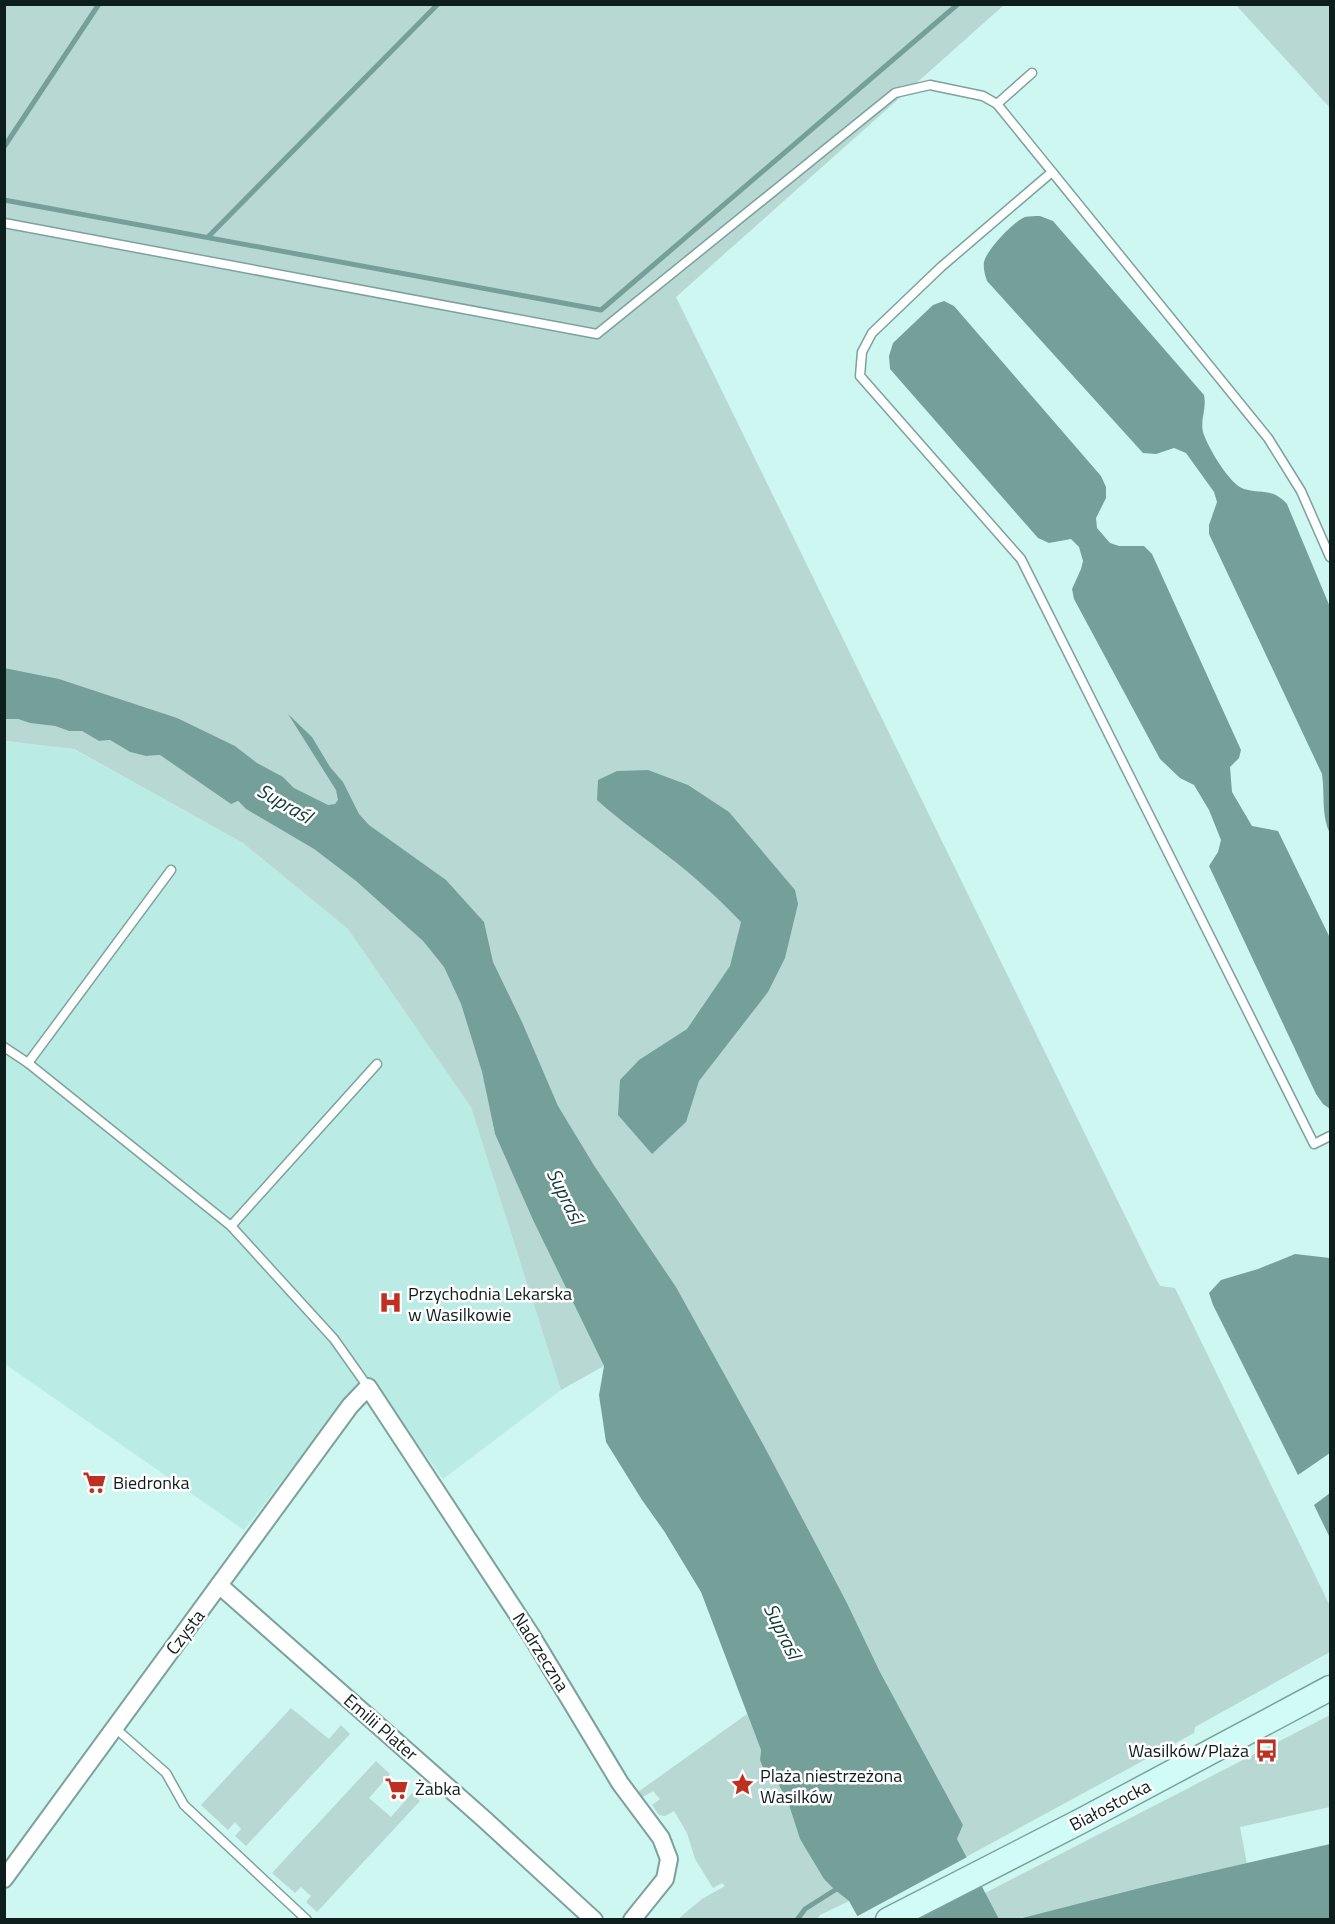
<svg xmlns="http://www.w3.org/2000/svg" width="1335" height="1924" viewBox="0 0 1335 1924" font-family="'Titillium Web',sans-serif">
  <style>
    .built { fill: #baebe4 }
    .green { fill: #b8d8d3 }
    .water { fill: #75a09a }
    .pier { fill: #cef7f1 }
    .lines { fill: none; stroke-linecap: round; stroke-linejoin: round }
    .stream { stroke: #75a09a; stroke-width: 5 }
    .lane-casing { stroke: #7ca29d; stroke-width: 11 }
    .street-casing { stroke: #7ca29d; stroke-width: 20 }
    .secondary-casing { stroke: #7ca29d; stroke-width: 27 }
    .lane { stroke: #fff; stroke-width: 8 }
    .street { stroke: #fff; stroke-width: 16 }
    .secondary { stroke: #d1fbf6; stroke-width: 24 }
    .labels { text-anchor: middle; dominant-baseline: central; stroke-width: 5; stroke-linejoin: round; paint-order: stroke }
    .poi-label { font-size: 18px; fill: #0e1e1c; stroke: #fff; text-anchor: start }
    .street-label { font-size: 18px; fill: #0e1e1c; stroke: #fff }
    .water-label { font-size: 20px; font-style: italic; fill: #103a35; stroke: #fff }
  </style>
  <rect width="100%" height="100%" fill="#cef7f1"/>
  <!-- built -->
  <polygon class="built" points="5,741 73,749 243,843 348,929 471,1106 561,1390 443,1479 365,1373 244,1530 5,1364"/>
  <!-- green -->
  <g class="green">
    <polygon points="4,5 1004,5 676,297 1150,1267 1160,1286 1175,1288 1330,1606 1330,1652 1195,1727 1194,1733 966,1857 957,1839 963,1825 880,1672 846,1601 767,1453 545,1103 466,920 197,752 5,696"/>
    <polygon points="1236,5 1330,5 1330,108"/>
    <polygon points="4,719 18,719 28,722 55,726 69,731 82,731 99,741 110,740 130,752 146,756 160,755 231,803 237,801 246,809 314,849 356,881 423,941 444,967 461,1004 482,1072 495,1134 533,1220 604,1366 561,1390 471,1107 348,929 243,843 74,749 5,741"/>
    <polygon points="291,1708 329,1739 341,1725 350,1734 246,1846 235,1836 241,1829 235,1822 228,1830 201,1805"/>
    <polygon points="747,1714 761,1750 760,1760 774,1776 788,1802 800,1839 835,1890 849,1901 820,1915 817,1919 678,1919 702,1899 725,1886 722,1883 713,1888 695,1859 687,1833 674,1811 665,1816 659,1815 652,1805 660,1799 653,1791 641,1798 638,1792"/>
    <polygon points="1330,1715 1330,1807 1240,1827 1247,1864 1016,1919 999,1919 985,1893"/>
    <polygon points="376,1761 390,1774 369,1798 391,1817 412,1793 420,1801 317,1912 306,1902 311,1896 301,1887 295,1893 272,1873"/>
  </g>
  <!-- water -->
  <g class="water">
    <path d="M1040 216 1053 221 1204 395C1207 409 1200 419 1203 432 1207 446 1230 485 1244 489 1262 494 1272 488 1287 504L1330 607V834C1321 815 1325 795 1322 774L1209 534V525L1217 502 1214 492 1186 453 1174 448 1156 454 1143 453 987 281C985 275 983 268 984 262 987 249 1013 222 1025 217 1029 216 1036 216 1040 216Z"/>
    <polygon points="944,301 954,306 1101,476 1106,487 1106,498 1096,518 1097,528 1110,543 1119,546 1144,546 1152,554 1241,750 1239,758 1230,767 1232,792 1252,826 1278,831 1330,938 1330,1109 1323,1104 1316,1094 1209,866 1218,852 1221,840 1209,810 1194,785 1180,778 1160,759 1074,599 1072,589 1081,569 1083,561 1079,547 1071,539 1049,543 1038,538 890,369 889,356 893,343 933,305"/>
    <polygon points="4,668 59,679 177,718 235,746 257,763 283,777 294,788 328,805 335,804 338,800 336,790 288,714 312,737 330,767 343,782 359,814 369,825 446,880 484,922 493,962 522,1022 558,1106 595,1167 676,1287 763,1444 846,1601 880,1672 963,1825 957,1839 999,1919 859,1919 849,1901 835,1890 824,1879 800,1839 788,1802 774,1776 764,1770 760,1760 761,1750 701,1592 664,1531 642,1500 606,1442 599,1395 604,1366 533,1220 495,1134 482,1072 461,1004 444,967 423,941 356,881 314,849 246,809 238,801 231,804 160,755 146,756 130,752 110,740 99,741 82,731 69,731 55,726 30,723 18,719 5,719"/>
    <path d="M648 770 688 785 729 812 795 890 798 904 785 958 768 992 699 1081 686 1122 652 1154 618 1115 620 1080 639 1060 687 1029 730 966 741 922C719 899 695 877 669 857 645 838 620 821 597 800L598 780 617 771Z"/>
    <polygon points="1295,1254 1330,1258 1330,1453 1298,1475 1213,1305 1209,1293 1221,1280 1258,1269"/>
    <polygon points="1330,1493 1330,1538 1314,1505"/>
    <polygon points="1330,1844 1330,1919 1018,1919 1152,1885"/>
  </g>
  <!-- pier -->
  <polygon class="pier" points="969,1856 984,1884 917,1920 855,1920 854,1918"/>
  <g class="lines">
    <!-- stream -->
    <g class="stream">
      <polyline points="4,147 99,4"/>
      <polyline points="4,200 601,310 958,4"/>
      <polyline points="208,237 438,4"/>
      <polyline points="797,1920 805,1909 835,1890"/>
    </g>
    <defs>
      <g id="lane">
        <polyline points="997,104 1032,73"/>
        <polyline points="1052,172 941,267 872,333 862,352 860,376 1021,559 1314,1144 1330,1136"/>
        <polyline points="4,223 597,334 895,93 930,85 983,96 997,104 1268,438 1301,491 1330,557"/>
        <polyline points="4,1047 28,1063 231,1226 334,1339 368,1387"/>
        <polyline points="28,1063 171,870"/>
        <polyline points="231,1226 377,1064"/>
        <polyline points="114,1727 166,1773 184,1805 307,1920"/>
      </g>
      <g id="street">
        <polyline points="219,1585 484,1819 594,1920"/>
        <polyline points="4,1879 350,1406 368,1387 531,1635 620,1783 661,1838 669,1859 665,1879 632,1920"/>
      </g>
      <polyline id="secondary" points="888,1920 1081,1821 1330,1688"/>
    </defs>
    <!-- lane casing -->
    <use href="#lane" class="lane-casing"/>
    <!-- street casing -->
    <use href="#street" class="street-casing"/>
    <!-- secondary casing -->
    <use href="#secondary" class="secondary-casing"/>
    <!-- lane -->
    <use href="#lane" class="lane"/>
    <!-- street -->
    <use href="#street" class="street"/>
    <!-- secondary -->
    <use href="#secondary" class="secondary"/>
  </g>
  <!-- icons -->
  <defs>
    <symbol id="hospital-bare" viewBox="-9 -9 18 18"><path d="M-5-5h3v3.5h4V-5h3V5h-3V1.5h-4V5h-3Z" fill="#be3122" stroke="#fff" stroke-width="2.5" paint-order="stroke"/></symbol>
    <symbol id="supermarket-bare" viewBox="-9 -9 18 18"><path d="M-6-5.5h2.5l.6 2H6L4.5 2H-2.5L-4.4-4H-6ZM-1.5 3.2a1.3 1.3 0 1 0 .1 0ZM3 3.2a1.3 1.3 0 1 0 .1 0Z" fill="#be3122" stroke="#fff" stroke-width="2.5" paint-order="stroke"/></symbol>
    <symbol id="bus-bare" viewBox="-9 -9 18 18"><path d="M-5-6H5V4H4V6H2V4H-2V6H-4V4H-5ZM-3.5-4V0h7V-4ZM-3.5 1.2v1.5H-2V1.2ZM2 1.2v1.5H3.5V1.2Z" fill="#be3122" stroke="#fff" stroke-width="2.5" paint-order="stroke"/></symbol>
    <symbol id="sight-bare" viewBox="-9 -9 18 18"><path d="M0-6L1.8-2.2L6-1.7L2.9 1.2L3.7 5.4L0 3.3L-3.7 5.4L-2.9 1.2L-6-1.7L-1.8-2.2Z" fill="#be3122" stroke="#fff" stroke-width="2.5" paint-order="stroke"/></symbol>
  </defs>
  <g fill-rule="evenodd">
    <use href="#hospital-bare" x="374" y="1286" width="33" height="33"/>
    <use href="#supermarket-bare" x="78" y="1466" width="33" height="33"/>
    <use href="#bus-bare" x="1250" y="1734" width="33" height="33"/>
    <use href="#sight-bare" x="726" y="1768" width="33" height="33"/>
    <use href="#supermarket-bare" x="380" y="1772" width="33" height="33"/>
  </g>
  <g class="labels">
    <!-- poi labels -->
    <g class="poi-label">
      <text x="408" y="1293">Przychodnia Lekarska<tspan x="408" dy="21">w Wasilkowie</tspan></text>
      <text x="113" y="1482">Biedronka</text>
      <text x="1249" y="1750" text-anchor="end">Wasilków/Plaża</text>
      <text x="760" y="1775">Plaża niestrzeżona<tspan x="760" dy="21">Wasilków</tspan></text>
      <text x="415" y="1788">Żabka</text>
    </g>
    <!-- street labels -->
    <g class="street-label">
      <text transform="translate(185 1632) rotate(-53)">Czysta</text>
      <text transform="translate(541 1652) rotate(58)">Nadrzeczna</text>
      <text transform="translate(381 1727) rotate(41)">Emilii Plater</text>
      <text transform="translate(1110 1805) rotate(-28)">Białostocka</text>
    </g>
    <!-- water labels -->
    <g class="water-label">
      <text transform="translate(285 803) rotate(30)">Supraśl</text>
      <text transform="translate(566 1196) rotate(64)">Supraśl</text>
      <text transform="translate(783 1631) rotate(64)">Supraśl</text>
    </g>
  </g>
  <!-- border -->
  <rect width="1335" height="1924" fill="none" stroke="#0e1e1c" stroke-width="12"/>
</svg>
